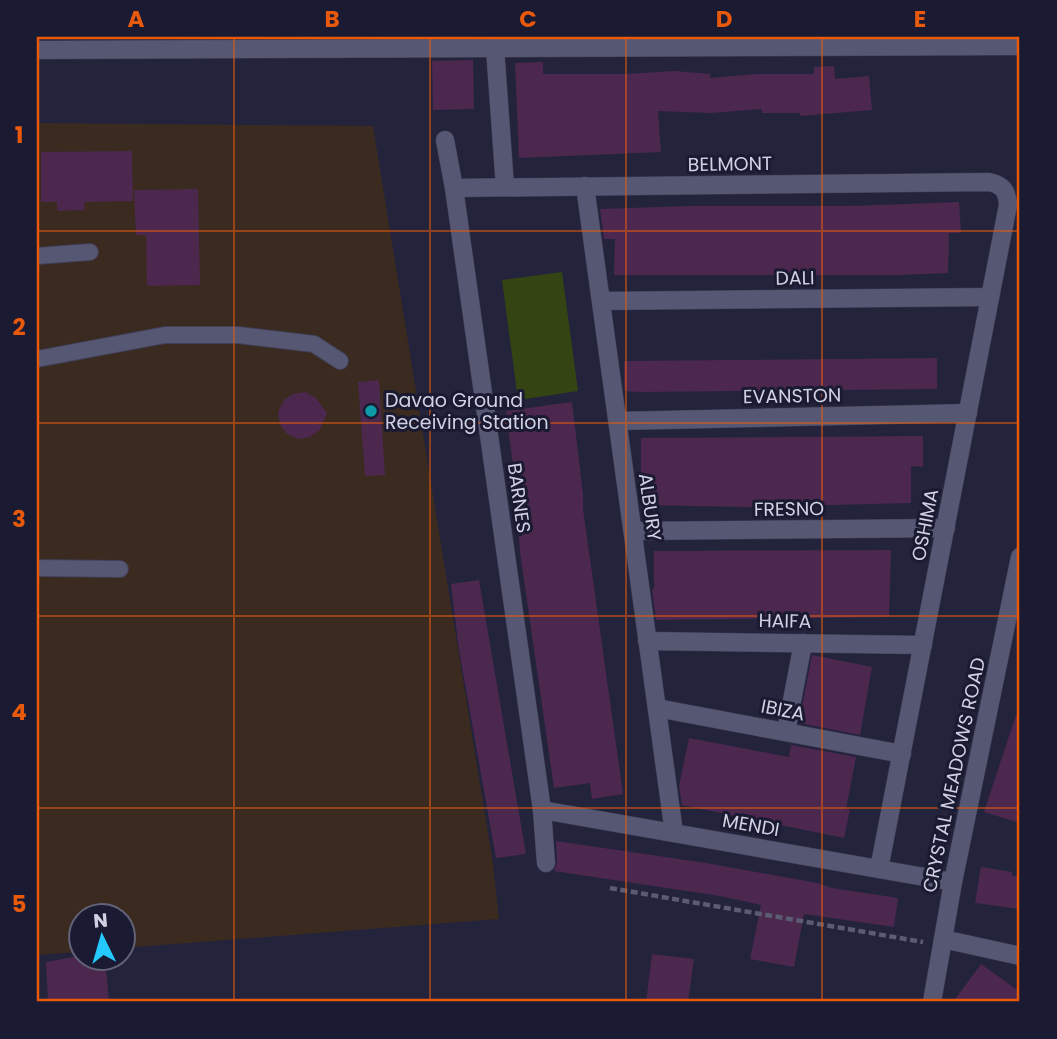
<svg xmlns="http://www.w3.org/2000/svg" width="1057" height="1039" viewBox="0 0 1057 1039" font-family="Poppins,sans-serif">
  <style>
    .commercial { fill: #3a2a20 }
    .green { fill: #344412 }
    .building { fill: #4c284f }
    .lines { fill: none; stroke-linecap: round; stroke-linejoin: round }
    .lane-casing { stroke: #403f55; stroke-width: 18 }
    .street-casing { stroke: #403f55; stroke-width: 19 }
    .path { stroke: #5b5c72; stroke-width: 4.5; stroke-dasharray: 7 3.5; stroke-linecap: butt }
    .lane { stroke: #555773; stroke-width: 16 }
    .street { stroke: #555773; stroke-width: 18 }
    .grid { fill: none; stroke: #e8590c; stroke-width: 2; stroke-opacity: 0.55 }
    .culture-dot { fill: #0f9aa8; stroke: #1a1a32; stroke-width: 2.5 }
    .labels { text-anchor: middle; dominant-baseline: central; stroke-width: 6; stroke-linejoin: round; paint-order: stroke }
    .street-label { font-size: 19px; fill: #d0d1e2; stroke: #1a1a32 }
    .poi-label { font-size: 19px; fill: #d0d1e2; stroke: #1a1a32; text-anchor: start }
    .neatline { fill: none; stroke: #e8590c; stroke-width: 2.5 }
    .grid-label { font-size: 23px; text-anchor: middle; font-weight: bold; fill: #e8590c }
  </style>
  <rect width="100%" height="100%" fill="#23243c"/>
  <!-- commercial -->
  <polygon class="commercial" points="37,123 373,126 493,864 499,919 123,948 122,916 80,916 80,952 37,955"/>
  <!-- green -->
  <polygon class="green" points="562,272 578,391 518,400 502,280"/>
  <!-- building -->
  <g class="building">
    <polygon points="473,60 474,109 433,110 432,61"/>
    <polygon points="543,62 543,74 625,74 674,71 710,74 710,78 756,74 814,74 814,67 834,66 835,79 869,76 872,110 800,116 800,113 762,113 762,109 711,113 658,111 661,152 519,158 515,63"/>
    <polygon points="132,151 133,201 84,202 85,210 57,211 57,202 41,202 41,152"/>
    <polygon points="198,189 200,285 147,286 146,235 136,235 134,190"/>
    <polygon points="959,202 961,233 949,233 948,273 898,275 614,275 615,239 604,239 600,209 690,206 851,206"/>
    <polygon points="937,358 937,389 639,392 625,391 624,385 624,361"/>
    <polygon points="379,380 385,475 365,476 358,382"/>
    <polygon points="305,392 316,398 327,413 320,430 310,437 298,439 286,433 280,424 278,412 284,400 293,394"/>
    <polygon points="572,402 583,494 583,509 623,794 592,799 590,783 554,788 520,552 519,536 522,536 506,411"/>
    <polygon points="923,436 923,467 911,466 911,503 748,507 641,505 641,438"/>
    <polygon points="891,550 889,617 656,620 652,589 654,589 654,551"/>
    <polygon points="479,580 526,854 496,858 459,650 451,584"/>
    <polygon points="812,655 872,667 860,735 799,723"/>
    <polygon points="1016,715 1020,716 1020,823 984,812"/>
    <polygon points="689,738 789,757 791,745 856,757 846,809 850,810 844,838 682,805 679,786"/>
    <polygon points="556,841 706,863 817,883 832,888 898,898 894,927 804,914 794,967 750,959 761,905 720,896 554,871 557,863"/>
    <polygon points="981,867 1012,872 1012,876 1020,876 1020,909 975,903"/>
    <polygon points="652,954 694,959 688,1002 646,1002"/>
    <polygon points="80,956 80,958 105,958 109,1002 48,1002 46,962"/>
    <polygon points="981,964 1020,992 1020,1002 953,1002"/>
  </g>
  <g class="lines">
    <defs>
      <g id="lane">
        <polyline points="37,256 90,252"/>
        <polyline points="37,359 165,335 238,335 314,344 340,361"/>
        <polyline points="37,568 120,569"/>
      </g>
      <g id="street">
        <polyline points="495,48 505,187"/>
        <polyline points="37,50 1020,46"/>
        <polyline points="445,140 454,188 542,810 546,863"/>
        <polyline points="585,186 674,833"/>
        <path d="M454 188 989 182C1003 185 1007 191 1008 205L879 869"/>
        <polyline points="601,301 990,297"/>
        <polyline points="618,421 968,413"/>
        <polyline points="633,531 946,528"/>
        <polyline points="647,641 923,645"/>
        <polyline points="657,708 902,754"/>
        <polyline points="786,732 803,643"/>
        <polyline points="542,810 953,882"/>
        <polyline points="943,939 1020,956"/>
        <polyline points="932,1002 953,882 1020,557"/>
      </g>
    </defs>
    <!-- lane casing -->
    <use href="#lane" class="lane-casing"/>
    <!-- street casing -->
    <use href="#street" class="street-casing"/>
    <!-- path -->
    <polyline class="path" points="610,888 923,942"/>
    <!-- lane -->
    <use href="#lane" class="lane"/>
    <!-- street -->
    <use href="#street" class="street"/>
  </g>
  <!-- grid -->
  <path class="grid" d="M234 37V1002M430 37V1002M626 37V1002M822 37V1002M37 231H1020M37 423H1020M37 616H1020M37 808H1020"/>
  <!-- markers -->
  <circle class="culture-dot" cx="371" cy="411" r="7"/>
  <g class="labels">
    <!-- street labels -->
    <g class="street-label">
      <text transform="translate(730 164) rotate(-1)">BELMONT</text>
      <text transform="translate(795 278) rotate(-1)">DALI</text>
      <text transform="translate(792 396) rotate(-1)">EVANSTON</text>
      <text transform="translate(519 498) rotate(82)">BARNES</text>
      <text transform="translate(650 507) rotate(82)">ALBURY</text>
      <text transform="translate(789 509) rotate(-1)">FRESNO</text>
      <text transform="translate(925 525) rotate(-79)">OSHIMA</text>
      <text transform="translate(785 621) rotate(1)">HAIFA</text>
      <text transform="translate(783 710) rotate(11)">IBIZA</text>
      <text transform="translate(954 775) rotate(-78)">CRYSTAL MEADOWS ROAD</text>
      <text transform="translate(751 825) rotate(10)">MENDI</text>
    </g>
    <!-- poi labels -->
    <g class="poi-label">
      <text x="385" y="400">Davao Ground<tspan x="385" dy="22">Receiving Station</tspan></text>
    </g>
  </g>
  <!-- border -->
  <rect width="1057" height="1039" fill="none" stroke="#1a1a32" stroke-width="77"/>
  <!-- north arrow -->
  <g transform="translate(102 937) rotate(355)"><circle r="33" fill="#1a1a32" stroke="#636378" stroke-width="2"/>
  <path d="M0-5L12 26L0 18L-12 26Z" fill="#24c9fe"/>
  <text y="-10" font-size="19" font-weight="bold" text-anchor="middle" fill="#d0d1e2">N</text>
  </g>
  <rect x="38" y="38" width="980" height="962" class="neatline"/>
  <g class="grid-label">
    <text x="136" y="27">A</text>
    <text x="332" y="27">B</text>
    <text x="528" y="27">C</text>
    <text x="724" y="27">D</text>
    <text x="920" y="27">E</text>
    <text x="19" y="143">1</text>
    <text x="19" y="335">2</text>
    <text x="19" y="527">3</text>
    <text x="19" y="720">4</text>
    <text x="19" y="912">5</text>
  </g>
</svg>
